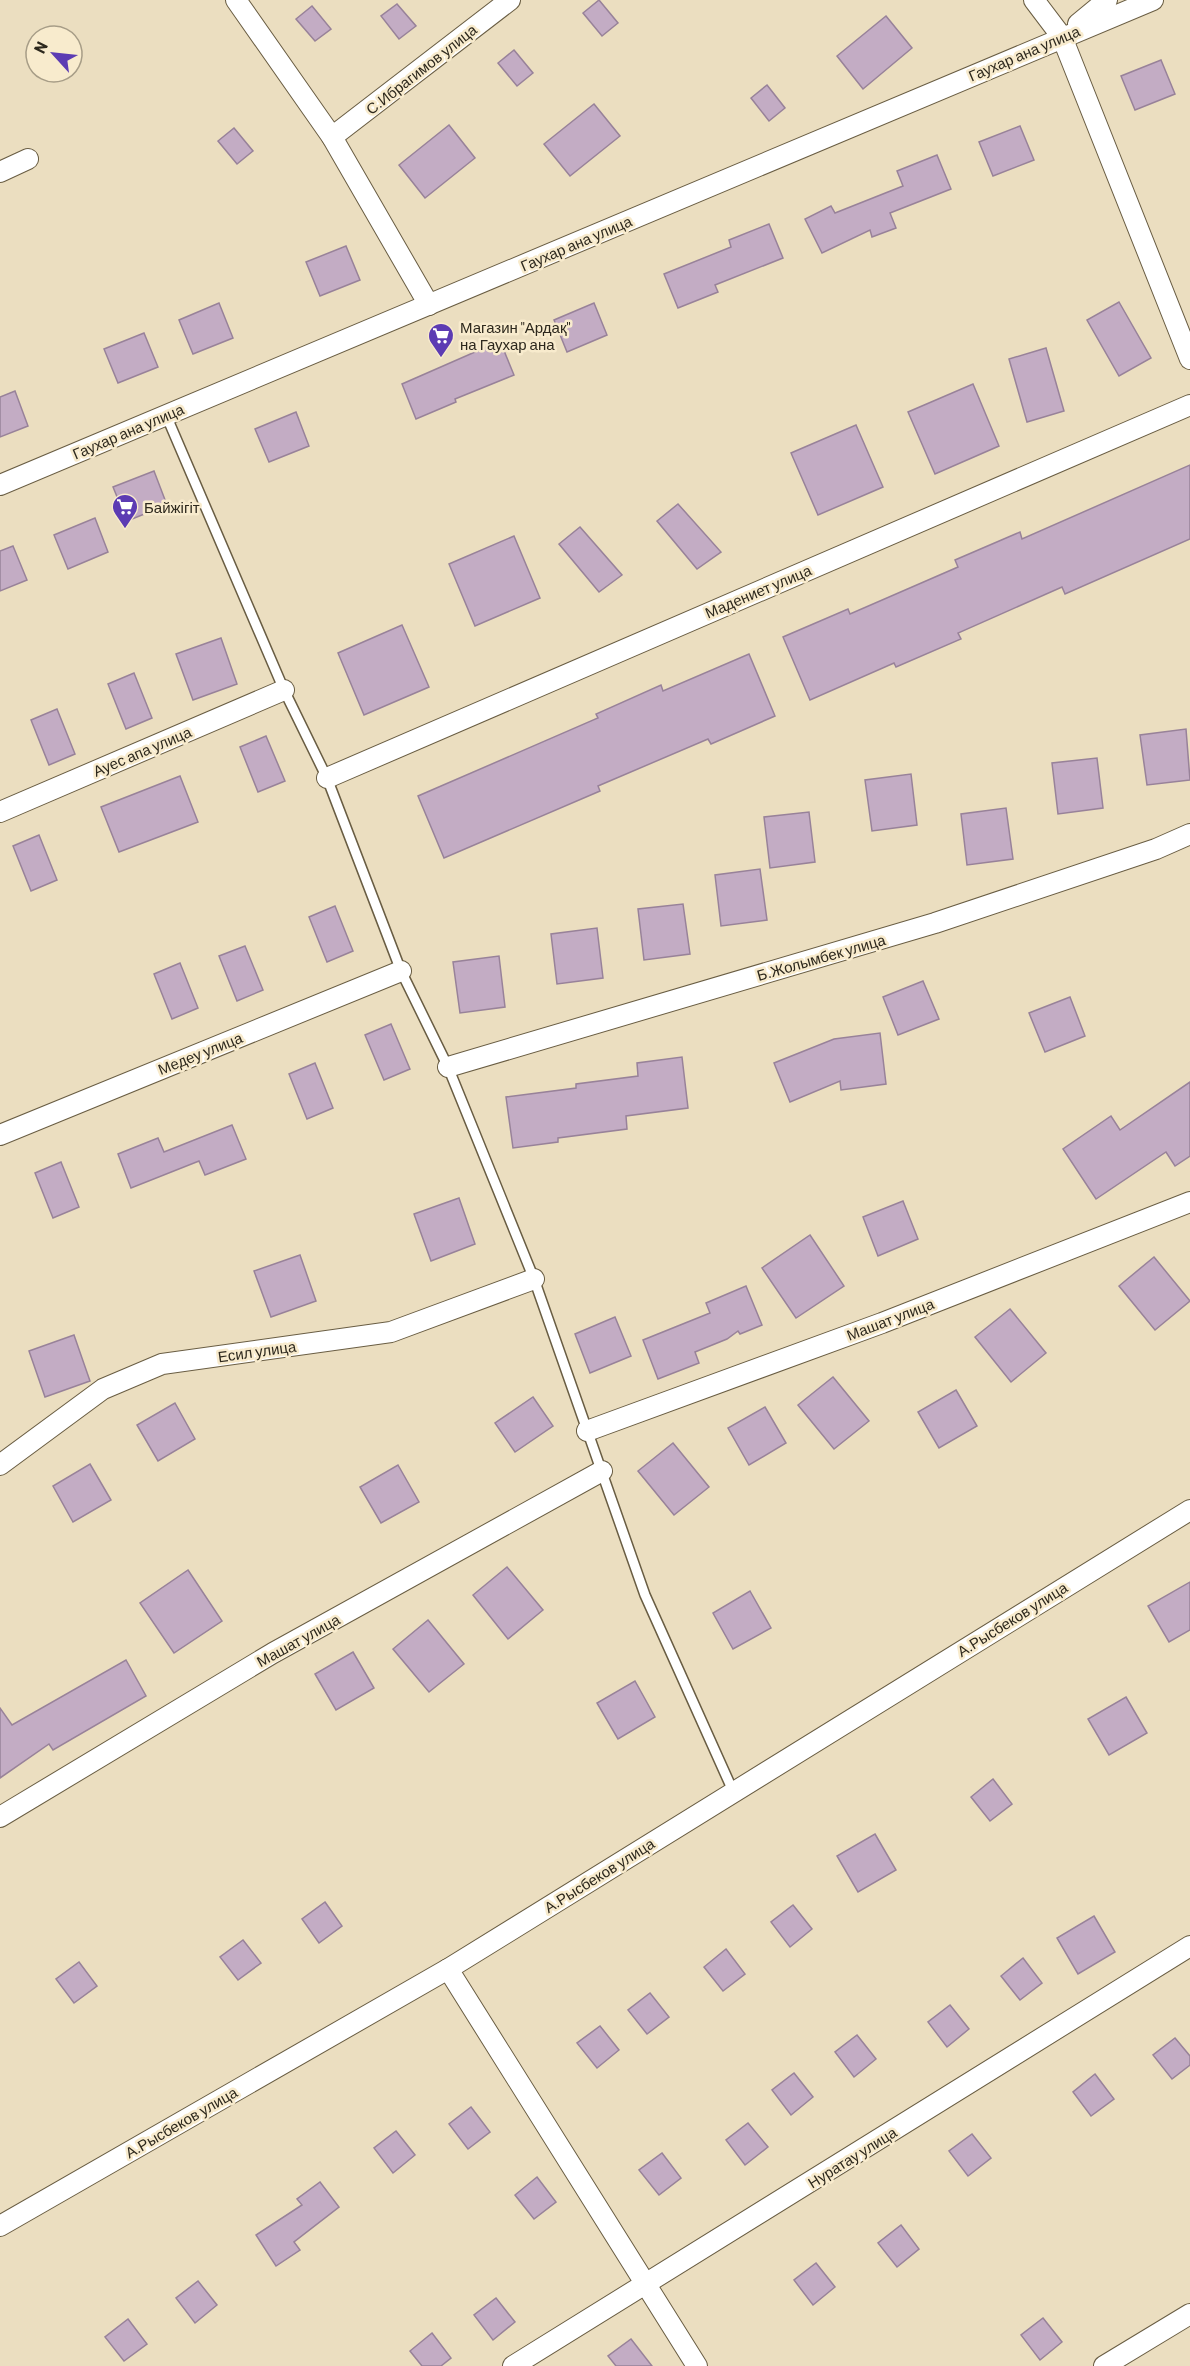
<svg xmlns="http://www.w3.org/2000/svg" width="1190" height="2366" viewBox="0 0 1190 2366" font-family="Barlow,sans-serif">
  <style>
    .building { fill: #c3acc4; stroke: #988299; stroke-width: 1.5 }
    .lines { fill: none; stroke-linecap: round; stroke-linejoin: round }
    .lane-casing { stroke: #695d43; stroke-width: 12 }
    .street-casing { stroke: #695d43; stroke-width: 22 }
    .lane { stroke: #fff; stroke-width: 9 }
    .street { stroke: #fff; stroke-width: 20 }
    .labels { text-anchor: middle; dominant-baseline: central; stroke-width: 5; stroke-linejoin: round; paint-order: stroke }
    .street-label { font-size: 15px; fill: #2d281d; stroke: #f8ebcd }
    .poi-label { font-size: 15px; fill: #2d281d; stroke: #f8ebcd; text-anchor: start }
  </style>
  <rect width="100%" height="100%" fill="#ebdec0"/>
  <!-- building -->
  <g class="building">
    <polygon points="599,0 618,23 602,36 583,13"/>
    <polygon points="397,4 416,26 399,39 381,16"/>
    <polygon points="312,6 331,29 315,41 296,19"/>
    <polygon points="886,16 912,48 863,89 837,56"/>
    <polygon points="514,50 533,73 517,86 498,63"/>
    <polygon points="1161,60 1175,94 1135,110 1121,76"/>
    <polygon points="767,85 785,108 769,121 751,98"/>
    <polygon points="594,104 620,136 570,176 544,144"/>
    <polygon points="449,125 475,158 425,198 399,165"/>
    <polygon points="1020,126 1034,160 993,176 979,142"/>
    <polygon points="234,128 253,151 237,164 218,141"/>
    <polygon points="937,155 951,189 890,213 896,228 872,237 870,230 822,253 805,219 831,206 835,213 903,186 897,171"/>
    <polygon points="769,224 783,258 715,285 718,292 678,308 664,274 731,247 729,240"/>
    <polygon points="346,246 360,280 320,296 306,262"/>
    <polygon points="1119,302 1151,358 1119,376 1087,320"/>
    <polygon points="219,303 233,338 193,354 179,320"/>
    <polygon points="594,303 607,335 567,352 554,320"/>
    <polygon points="144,333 158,367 118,383 104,349"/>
    <polygon points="500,341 514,375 455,399 456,402 416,419 402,384"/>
    <polygon points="1046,348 1064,411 1027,422 1009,359"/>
    <polygon points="973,384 999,446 935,474 908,412"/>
    <polygon points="15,391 28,426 0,437 0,397"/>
    <polygon points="296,412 309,446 269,462 255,429"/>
    <polygon points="856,425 883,487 818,515 791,453"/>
    <polygon points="1190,465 1190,539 1065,594 1062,587 958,633 961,639 896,667 894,663 810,700 783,637 848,609 850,614 958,567 955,560 1020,532 1022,539"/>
    <polygon points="154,471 167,505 127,521 113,487"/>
    <polygon points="678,504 721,552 697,569 657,521"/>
    <polygon points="95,518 108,552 68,569 54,535"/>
    <polygon points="580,527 622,575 599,592 559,544"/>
    <polygon points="514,536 540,598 475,626 449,564"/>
    <polygon points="13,546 27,580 0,591 0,551"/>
    <polygon points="402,625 429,687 364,715 338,653"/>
    <polygon points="221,638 237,684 193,700 176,654"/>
    <polygon points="749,654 775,716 711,744 708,739 598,786 600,791 444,858 418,796 598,718 596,714 661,685 663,691"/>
    <polygon points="134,673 152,718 126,729 108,684"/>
    <polygon points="57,709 75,754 49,765 31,720"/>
    <polygon points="1186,729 1190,780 1147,785 1140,735"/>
    <polygon points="266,736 285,781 258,792 240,747"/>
    <polygon points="1097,758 1103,808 1058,814 1052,763"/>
    <polygon points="911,774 917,825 872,831 865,780"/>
    <polygon points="180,776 198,822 119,852 101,807"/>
    <polygon points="1006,808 1013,859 967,865 961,814"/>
    <polygon points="809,812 815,862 770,868 764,817"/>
    <polygon points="39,835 57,880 31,891 13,846"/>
    <polygon points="760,869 767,920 721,926 715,875"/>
    <polygon points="683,904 690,954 644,960 638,909"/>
    <polygon points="335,906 353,951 327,962 309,917"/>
    <polygon points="597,928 603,978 557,984 551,934"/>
    <polygon points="245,946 263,990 237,1001 219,956"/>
    <polygon points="499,956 505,1007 460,1013 453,962"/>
    <polygon points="180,963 198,1008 172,1019 154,974"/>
    <polygon points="923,981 939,1019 898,1035 883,997"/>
    <polygon points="1070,997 1085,1036 1045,1052 1029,1013"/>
    <polygon points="391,1024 410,1069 384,1080 365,1035"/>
    <polygon points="880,1033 886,1084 841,1090 840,1081 790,1102 774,1063 834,1039"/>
    <polygon points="682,1057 688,1108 626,1116 627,1129 558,1138 558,1142 513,1148 506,1097 576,1088 576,1084 638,1076 637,1063"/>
    <polygon points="315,1063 333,1108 307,1119 289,1074"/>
    <polygon points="1190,1082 1190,1156 1175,1166 1166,1152 1096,1199 1063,1149 1111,1116 1120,1130"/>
    <polygon points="232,1125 246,1159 205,1175 199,1161 131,1188 118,1154 158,1138 164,1152"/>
    <polygon points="61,1162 79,1207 53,1218 35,1173"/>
    <polygon points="459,1198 475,1244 431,1261 414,1214"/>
    <polygon points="903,1201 918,1239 878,1256 863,1217"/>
    <polygon points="810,1235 844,1286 796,1318 762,1268"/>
    <polygon points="300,1255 316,1301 271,1317 254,1271"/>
    <polygon points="1154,1257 1190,1301 1155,1330 1119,1286"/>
    <polygon points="746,1286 762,1325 740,1334 738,1331 727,1339 695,1352 699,1363 658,1379 643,1340 710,1313 706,1303"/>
    <polygon points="1010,1309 1046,1353 1011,1382 975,1337"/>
    <polygon points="615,1317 631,1356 590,1373 575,1334"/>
    <polygon points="74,1335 90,1381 45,1397 29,1351"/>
    <polygon points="833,1377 869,1421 834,1449 798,1405"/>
    <polygon points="956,1390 977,1426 939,1448 918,1412"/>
    <polygon points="533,1397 553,1426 515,1452 495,1423"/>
    <polygon points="175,1403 195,1439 158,1461 137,1425"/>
    <polygon points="765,1407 786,1443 749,1465 728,1428"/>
    <polygon points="673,1443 709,1487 674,1515 638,1471"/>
    <polygon points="90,1464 111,1500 73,1522 53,1486"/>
    <polygon points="398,1465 419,1502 381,1523 360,1487"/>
    <polygon points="507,1567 543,1610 508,1639 473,1595"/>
    <polygon points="188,1570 222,1621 174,1653 140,1603"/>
    <polygon points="1190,1582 1190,1630 1169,1642 1148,1606"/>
    <polygon points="750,1591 771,1628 733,1649 713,1613"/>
    <polygon points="428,1620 464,1664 429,1692 393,1649"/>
    <polygon points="353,1652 374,1688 336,1710 315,1674"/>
    <polygon points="126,1660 146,1696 53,1750 49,1744 0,1778 0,1708 12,1725"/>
    <polygon points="635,1681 655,1717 618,1739 597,1703"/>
    <polygon points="1126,1697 1147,1733 1109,1755 1088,1719"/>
    <polygon points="993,1779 1012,1804 990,1821 971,1797"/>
    <polygon points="875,1834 896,1870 858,1892 837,1856"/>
    <polygon points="325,1902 342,1926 319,1943 302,1919"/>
    <polygon points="793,1905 812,1929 790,1947 771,1922"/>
    <polygon points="1094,1916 1115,1952 1078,1974 1057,1938"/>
    <polygon points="243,1940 261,1963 238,1980 220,1957"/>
    <polygon points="726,1949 745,1974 723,1991 704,1967"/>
    <polygon points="1023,1958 1042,1983 1020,2000 1001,1976"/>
    <polygon points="79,1962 97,1986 74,2003 56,1979"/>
    <polygon points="650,1993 669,2017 647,2034 628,2010"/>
    <polygon points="950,2005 969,2029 947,2047 928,2022"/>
    <polygon points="600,2026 619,2050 597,2068 577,2043"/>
    <polygon points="857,2035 876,2059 854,2077 835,2052"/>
    <polygon points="1175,2038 1190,2056 1190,2065 1172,2079 1153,2055"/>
    <polygon points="794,2073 813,2097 791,2115 772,2090"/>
    <polygon points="1095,2074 1114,2099 1091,2116 1073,2092"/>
    <polygon points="471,2107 490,2132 468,2149 449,2124"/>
    <polygon points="748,2123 768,2147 745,2165 726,2140"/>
    <polygon points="396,2131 415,2155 393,2173 374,2148"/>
    <polygon points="972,2134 991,2158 968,2176 949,2151"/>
    <polygon points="662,2153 681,2178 659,2195 639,2170"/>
    <polygon points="537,2177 556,2202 534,2219 515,2195"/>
    <polygon points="320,2182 339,2207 294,2242 300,2250 276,2266 256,2235 302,2205 297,2199"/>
    <polygon points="901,2225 919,2249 897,2267 878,2243"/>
    <polygon points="816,2263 835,2287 813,2305 794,2280"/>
    <polygon points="198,2281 217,2305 195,2323 176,2298"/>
    <polygon points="496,2298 515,2322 493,2340 474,2315"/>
    <polygon points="1043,2318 1062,2342 1040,2360 1021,2335"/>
    <polygon points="128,2319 147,2344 124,2361 105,2337"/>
    <polygon points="432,2333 451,2358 441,2366 422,2366 410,2351"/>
    <polygon points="631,2339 652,2366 616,2366 608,2356"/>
  </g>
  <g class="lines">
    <defs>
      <polyline id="lane" points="166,415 284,690 327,778 401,971 448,1067 534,1279 645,1595 733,1791"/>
      <g id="street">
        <polyline points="236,0 332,137 429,305"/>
        <polyline points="1034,0 1062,37 1190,359"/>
        <polyline points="1078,24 1107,0"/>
        <polyline points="332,137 510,0"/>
        <polyline points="0,172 28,159"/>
        <polyline points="0,485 1153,0"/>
        <polyline points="327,778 1190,405"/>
        <polyline points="0,812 284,690"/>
        <polyline points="448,1067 935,923 1156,849 1190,834"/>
        <polyline points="0,1135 401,971"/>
        <polyline points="587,1431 882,1323 1190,1202"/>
        <polyline points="0,1465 103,1389 162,1364 391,1332 534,1279"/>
        <polyline points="0,1817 273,1653 602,1471"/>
        <polyline points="448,1969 697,2366"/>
        <polyline points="0,2226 448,1969 1190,1510"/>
        <polyline points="513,2366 1190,1946"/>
        <polyline points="1104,2366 1190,2314"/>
      </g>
    </defs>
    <!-- lane casing -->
    <use href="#lane" class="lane-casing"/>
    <!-- street casing -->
    <use href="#street" class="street-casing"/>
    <!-- lane -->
    <use href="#lane" class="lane"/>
    <!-- street -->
    <use href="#street" class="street"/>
  </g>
  <!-- icons -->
  <defs>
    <symbol id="supermarket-pin" viewBox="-11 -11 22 30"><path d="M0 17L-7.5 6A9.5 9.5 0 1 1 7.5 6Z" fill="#5c3bb3" stroke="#f8ebcd"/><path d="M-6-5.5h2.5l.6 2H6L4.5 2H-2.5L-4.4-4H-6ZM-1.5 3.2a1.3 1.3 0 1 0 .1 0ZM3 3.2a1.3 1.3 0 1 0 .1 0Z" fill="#fff"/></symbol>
  </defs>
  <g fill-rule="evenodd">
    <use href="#supermarket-pin" x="426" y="321" width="30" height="40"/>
    <use href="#supermarket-pin" x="110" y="492" width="30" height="40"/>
  </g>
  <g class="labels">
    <!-- street labels -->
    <g class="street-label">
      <text transform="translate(1024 53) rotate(-23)">Гаухар ана улица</text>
      <text transform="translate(421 69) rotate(-38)">С.Ибрагимов улица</text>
      <text transform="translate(576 243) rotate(-23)">Гаухар ана улица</text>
      <text transform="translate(128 431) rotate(-23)">Гаухар ана улица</text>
      <text transform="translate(758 591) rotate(-23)">Мадениет улица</text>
      <text transform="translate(142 751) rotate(-23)">Ауес апа улица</text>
      <text transform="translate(821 957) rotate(-16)">Б.Жолымбек улица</text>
      <text transform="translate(200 1053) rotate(-22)">Медеу улица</text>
      <text transform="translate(890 1319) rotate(-21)">Машат улица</text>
      <text transform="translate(257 1351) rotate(-8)">Есил улица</text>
      <text transform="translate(1012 1619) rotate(-32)">А.Рысбеков улица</text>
      <text transform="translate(298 1640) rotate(-29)">Машат улица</text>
      <text transform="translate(599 1875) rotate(-32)">А.Рысбеков улица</text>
      <text transform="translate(181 2122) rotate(-30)">А.Рысбеков улица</text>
      <text transform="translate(852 2157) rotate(-32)">Нуратау улица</text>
    </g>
    <!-- poi labels -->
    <g class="poi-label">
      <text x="460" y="327">Магазин "Ардақ"<tspan x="460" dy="17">на Гаухар ана</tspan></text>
      <text x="144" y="507">Байжігіт</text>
    </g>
  </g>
  <!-- north arrow -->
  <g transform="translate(54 54) rotate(297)"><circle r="28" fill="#f8ebcd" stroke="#a79d87" stroke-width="1.5"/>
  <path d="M0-4.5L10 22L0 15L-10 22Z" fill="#5c3bb3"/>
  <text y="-9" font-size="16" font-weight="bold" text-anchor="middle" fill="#2d281d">N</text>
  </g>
</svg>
